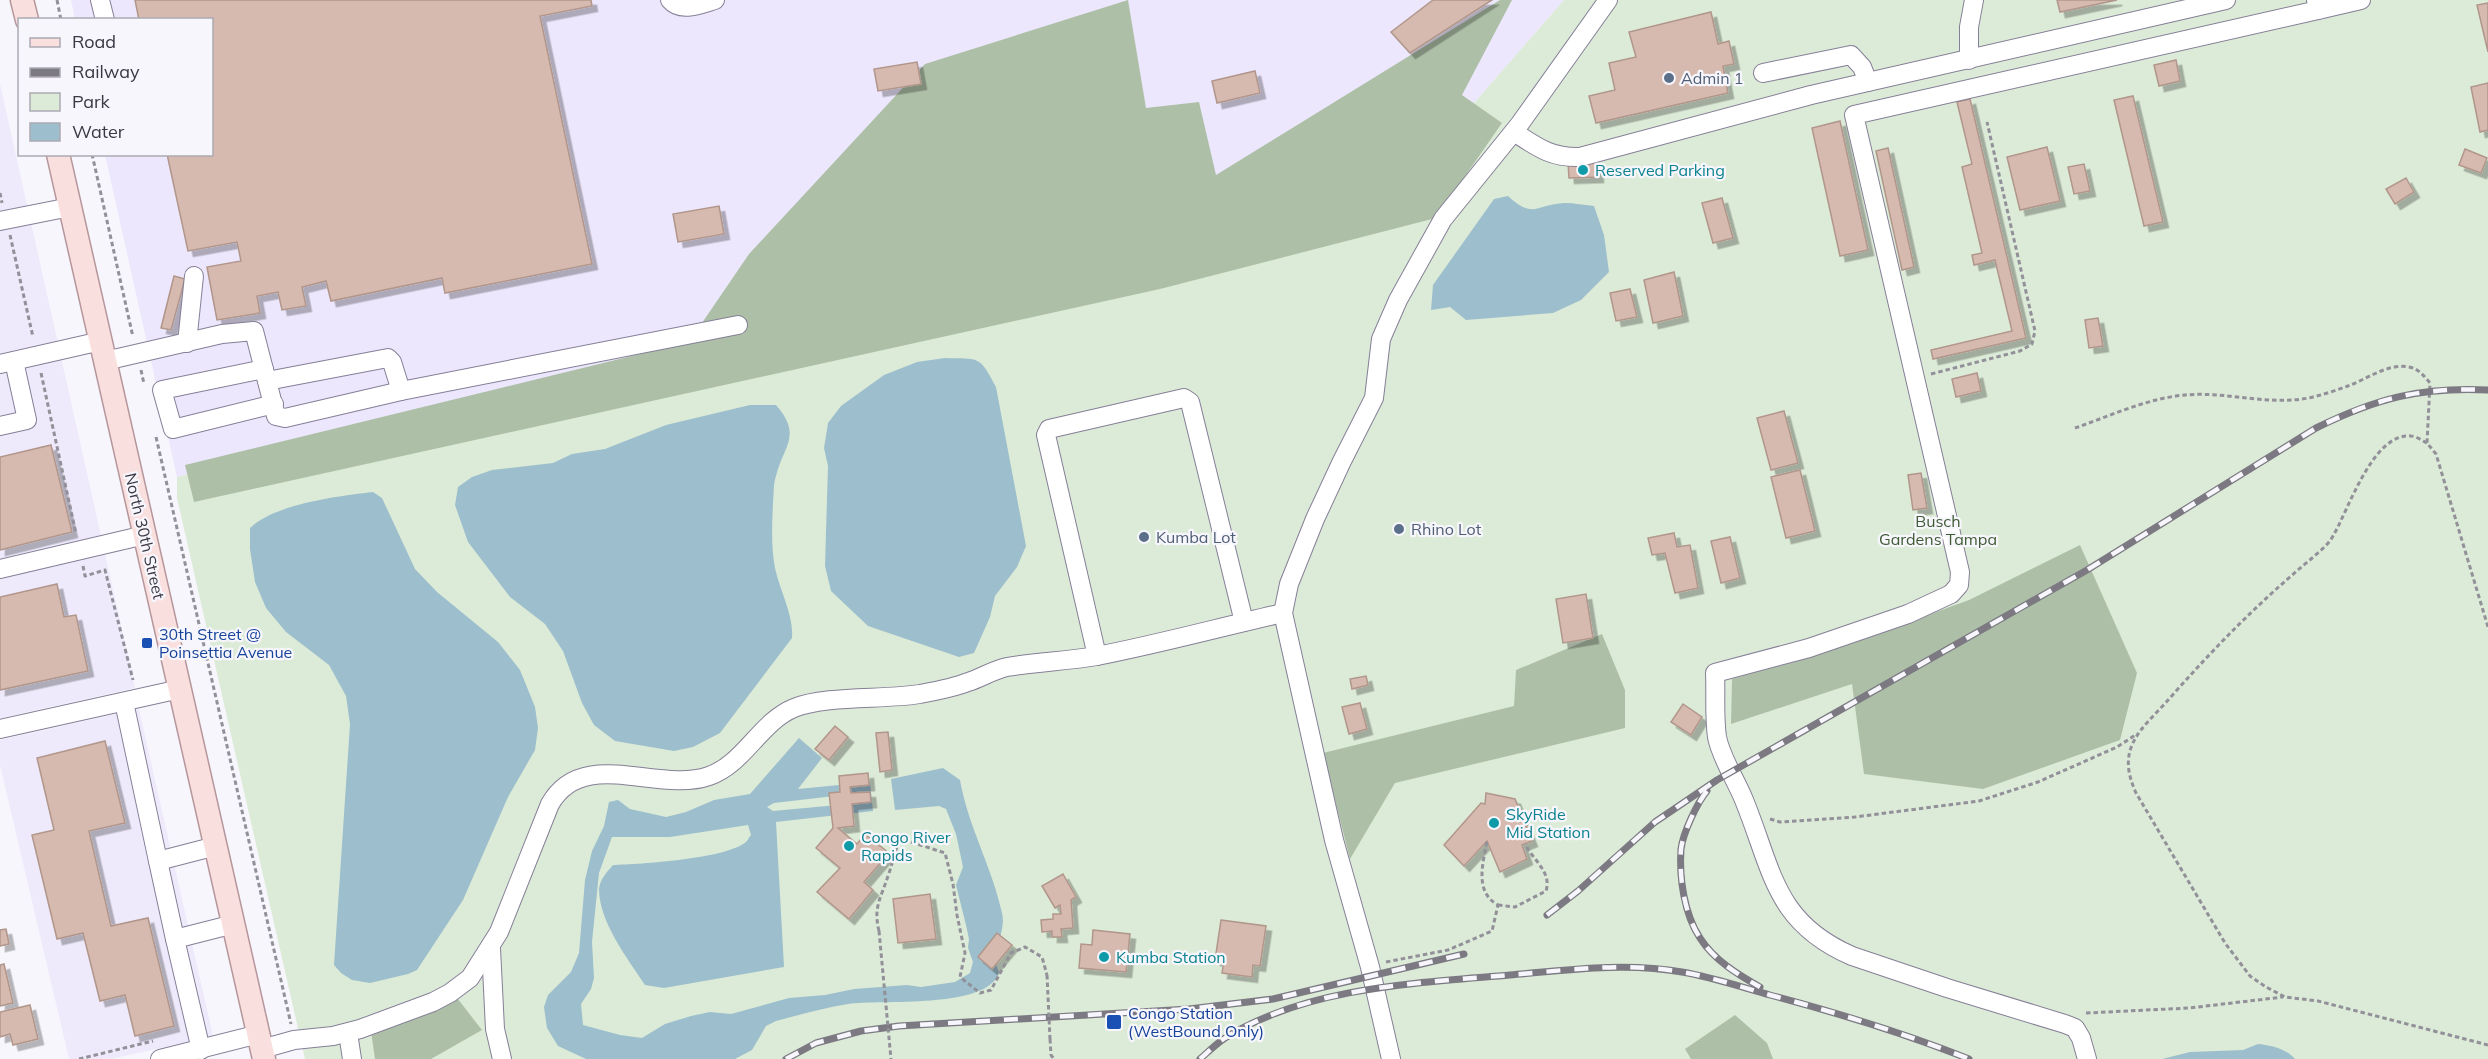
<svg xmlns="http://www.w3.org/2000/svg" width="2488" height="1059" viewBox="0 0 2488 1059" font-family="Mulish,sans-serif">
  <style>
    .commercial { fill: #eeeafc }
    .built { fill: #ece7fc }
    .green { fill: #dcebd7 }
    .forest { fill: #adc0a7 }
    .water { fill: #9dbecc; fill-rule: evenodd }
    .building { fill: #d6baaf; stroke: #b1968b; stroke-width: 1.5; filter: url(#shadow) }
    .lines { fill: none; stroke-linecap: round; stroke-linejoin: round }
    .minor-casing { stroke: #857f97; stroke-width: 20 }
    .major-casing { stroke: #b5969b; stroke-width: 25 }
    .path { stroke: #929099; stroke-width: 3; stroke-dasharray: 4.5 3; stroke-linecap: butt }
    .minor { stroke: #fff; stroke-width: 18 }
    .major { stroke: #fadfdf; stroke-width: 22 }
    .rail-casing { stroke: #7c7983; stroke-width: 7 }
    .rail { stroke: #f7f6fc; stroke-width: 4.5; stroke-dasharray: 14; stroke-linecap: butt }
    .path-bridge { stroke: #929099; stroke-width: 3; stroke-dasharray: 4.5 3; stroke-linecap: butt }
    .service-dot { fill: #5c6f8a; stroke: #f7f6fc; stroke-width: 2 }
    .culture-dot { fill: #0f9aa8; stroke: #f7f6fc; stroke-width: 2 }
    .transit-dot { fill: #1a4fb4; stroke: #f7f6fc; stroke-width: 2 }
    .labels { text-anchor: middle; dominant-baseline: central; stroke-width: 4.5; stroke-linejoin: round; paint-order: stroke }
    .service-label { font-size: 16px; fill: #4e5e75; stroke: #f7f6fc; text-anchor: start }
    .culture-label { font-size: 16px; fill: #0d838f; stroke: #f7f6fc; text-anchor: start }
    .park-label { font-size: 16px; fill: #3e5b34; stroke: #f7f6fc }
    .street-label { font-size: 16px; fill: #3b3843; stroke: #f7f6fc }
    .transit-label { font-size: 16px; fill: #164399; stroke: #f7f6fc; text-anchor: start }
  </style>
  <defs>
    <filter id="shadow"><feDropShadow dx="5.5" dy="5.5" stdDeviation="0" flood-color="#0004"/></filter>
  </defs>
  <rect width="100%" height="100%" fill="#f7f6fc"/>
  <!-- commercial -->
  <g class="commercial">
    <polygon points="0,84 135,688 0,718"/>
    <polygon points="139,709 213,1036 111,1059 69,1059 0,765 0,740"/>
  </g>
  <!-- built -->
  <polygon class="built" points="71,0 1564,0 1392,197 650,371 177,477 105,155 212,154 212,20 75,19"/>
  <!-- green -->
  <polygon class="green" points="1564,0 2488,0 2488,1059 305,1059 177,498 177,477 650,371 1392,197"/>
  <!-- forest -->
  <g class="forest">
    <polygon points="1128,0 1146,108 1199,102 1216,175 1500,0 1512,0 1462,95 1502,123 1436,218 1160,289 194,502 185,465 689,342 749,254 925,64"/>
    <polygon points="2080,545 2137,673 2120,740 1983,789 1864,774 1852,684 1731,724 1732,679 1853,642 1969,600"/>
    <polygon points="1602,634 1625,690 1625,728 1395,783 1350,859 1323,753 1514,706 1516,670"/>
    <polygon points="457,998 482,1030 431,1059 375,1059 371,1031"/>
    <polygon points="1735,1015 1767,1043 1773,1059 1691,1059 1685,1049"/>
  </g>
  <!-- water -->
  <g class="water">
    <path d="M1508 196C1534 220 1536 204 1565 203 1574 203 1584 205 1594 206L1604 235 1609 272 1581 300 1553 313 1466 320 1450 307 1431 310 1433 285 1494 199Z"/>
    <path d="M945 358C980 359 979 355 996 387L1026 546 1017 567 995 596 990 617 974 653 959 657 868 626 831 591 825 566 828 466 824 448 828 423 841 406 884 375 917 362Z"/>
    <path d="M750 405H776C803 436 783 446 776 476 773 484 774 495 773 503 772 524 771 548 775 568 780 591 794 616 792 638L720 733 693 747 674 751 615 741 594 725 582 703 563 651 545 624 510 597 468 542 455 505 458 487 472 477 492 470 553 463 572 454 605 449 666 425Z"/>
    <path d="M373 492 382 498 415 569 437 592 498 642 520 670 535 707 538 728 535 750 508 797 463 900 417 970 408 974 370 983 352 980 341 973 334 965 350 724 346 696 329 665 286 632 266 608 255 582 250 549V528C275 504 338 496 373 492Z"/>
    <path d="M799 738 822 758 798 789 870 782 873 811 776 822 784 967 664 988 645 985C628 959 599 922 599 889 600 879 607 872 613 865 640 864 726 859 746 842 748 840 749 837 751 835L748 825 670 837H612L599 873 592 942 594 978 591 989 581 1004 583 1025 620 1035 642 1038 665 1024 691 1016 710 1012 731 1014 789 998 825 995 854 989 907 985 921 987 955 982 970 973 973 962 968 948 969 939 966 925 956 885 963 867 956 834 946 809 939 806 895 810 891 779 943 768 960 780C968 826 992 867 1002 913 1007 933 989 952 999 972 989 1010 879 999 848 1004 824 1008 799 1015 776 1021L766 1026 752 1050 735 1059H586L558 1046 547 1028 544 1007 548 995 571 972 579 953 585 880 592 851 604 826 609 802 618 800 630 809 666 817 686 812 714 800 750 794ZM869 792 870 802 773 811 767 807 774 803Z"/>
    <path d="M2258 1044C2270 1045 2287 1049 2295 1059H2162L2190 1052 2243 1050Z"/>
  </g>
  <!-- building -->
  <g class="building">
    <polygon points="135,0 591,0 592,6 540,16 592,264 445,293 442,278 331,301 326,281 302,287 306,306 282,310 278,292 257,296 260,313 217,320 207,267 241,261 237,242 188,251 167,154 212,154 212,20 139,20"/>
    <polygon points="1433,0 1492,0 1410,53 1391,32"/>
    <polygon points="2057,0 2117,0 2060,12"/>
    <polygon points="2488,3 2488,52 2477,5"/>
    <polygon points="1711,12 1718,44 1729,41 1734,64 1723,66 1728,93 1596,123 1589,96 1615,90 1609,63 1636,57 1629,32"/>
    <polygon points="2176,60 2180,81 2159,86 2154,65"/>
    <polygon points="917,62 921,84 878,91 874,69"/>
    <polygon points="1255,71 1260,93 1217,103 1212,81"/>
    <polygon points="2488,83 2488,130 2480,132 2471,87"/>
    <polygon points="2133,96 2163,222 2144,226 2114,100"/>
    <polygon points="1970,99 2026,338 1933,359 1931,350 2012,331 1995,260 1974,265 1972,255 1982,253 1962,167 1972,164 1957,102"/>
    <polygon points="1840,121 1868,250 1840,256 1812,128"/>
    <polygon points="2047,147 2060,201 2020,210 2007,157"/>
    <polygon points="1888,148 1914,267 1902,270 1876,151"/>
    <polygon points="2465,149 2487,158 2481,173 2459,165"/>
    <polygon points="1597,160 1598,177 1569,178 1568,163"/>
    <polygon points="2084,164 2090,191 2074,194 2068,167"/>
    <polygon points="2406,178 2414,192 2395,204 2386,189"/>
    <polygon points="1722,198 1733,238 1713,243 1702,203"/>
    <polygon points="719,206 724,234 678,242 673,214"/>
    <polygon points="1674,272 1683,316 1653,323 1644,280"/>
    <polygon points="174,276 185,279 171,330 161,328"/>
    <polygon points="1630,289 1637,317 1616,321 1610,293"/>
    <polygon points="2098,318 2103,346 2089,348 2085,320"/>
    <polygon points="1977,373 1981,391 1956,397 1952,379"/>
    <polygon points="1784,411 1798,463 1771,470 1757,418"/>
    <polygon points="51,445 72,532 0,550 0,457"/>
    <polygon points="1800,470 1815,531 1786,538 1771,477"/>
    <polygon points="1921,473 1927,508 1913,510 1908,475"/>
    <polygon points="1674,533 1677,547 1690,545 1698,588 1675,593 1665,553 1652,555 1648,538"/>
    <polygon points="1730,537 1740,578 1721,583 1711,541"/>
    <polygon points="57,584 64,617 76,615 88,671 0,690 0,597"/>
    <polygon points="1586,594 1593,638 1563,643 1556,599"/>
    <polygon points="1366,676 1368,685 1352,689 1350,679"/>
    <polygon points="1360,703 1367,729 1349,734 1342,707"/>
    <polygon points="1683,704 1702,717 1691,735 1671,722"/>
    <polygon points="835,726 848,737 829,760 815,749"/>
    <polygon points="888,732 892,770 880,772 876,733"/>
    <polygon points="105,741 125,823 89,831 111,926 148,918 174,1026 135,1036 125,995 100,1001 83,933 57,939 32,835 54,830 37,758"/>
    <polygon points="868,773 869,785 850,787 851,793 870,792 871,802 852,804 854,826 838,828 857,844 865,834 889,853 864,882 873,890 849,919 817,892 840,868 816,848 833,828 829,793 840,792 839,776"/>
    <polygon points="1486,793 1515,799 1532,841 1522,845 1527,859 1500,872 1487,841 1464,866 1444,845 1481,803 1485,804"/>
    <polygon points="1063,874 1076,897 1071,900 1073,928 1061,929 1062,937 1052,937 1052,931 1042,932 1041,920 1053,919 1053,914 1061,914 1060,905 1055,908 1042,886"/>
    <polygon points="930,894 936,939 898,943 893,899"/>
    <polygon points="1221,920 1266,926 1260,966 1253,965 1252,977 1222,973 1224,961 1215,960"/>
    <polygon points="6,929 9,944 0,946 0,930"/>
    <polygon points="1093,930 1130,934 1126,972 1079,968 1081,944 1092,945"/>
    <polygon points="997,933 1012,945 992,969 978,957"/>
    <polygon points="4,964 13,1003 0,1006 0,965"/>
    <polygon points="30,1005 38,1039 13,1045 10,1034 0,1037 0,1012"/>
  </g>
  <g class="lines">
    <defs>
      <g id="minor">
        <polyline points="100,0 105,20"/>
        <path d="M670 0C681 13 701 4 715 0"/>
        <polyline points="2318,10 2361,0"/>
        <polyline points="1969,60 1969,27 1974,0"/>
        <polyline points="1763,73 1851,55 1862,67 1868,82"/>
        <path d="M1514 132C1537 147 1551 158 1580 157L1811 95 2226 0"/>
        <polyline points="0,221 70,207"/>
        <polyline points="187,343 194,276"/>
        <polyline points="105,361 222,334 254,331 276,416 285,418 401,391 738,325"/>
        <polyline points="0,364 101,341"/>
        <polyline points="264,369 162,390 173,429 274,404"/>
        <polyline points="267,381 388,358 392,362 401,391"/>
        <polyline points="0,426 27,420 14,361"/>
        <polyline points="0,569 145,535"/>
        <polyline points="1097,656 1046,435 1049,429 1184,398 1190,402 1244,622"/>
        <polyline points="124,702 158,861 216,846"/>
        <polyline points="0,729 180,689"/>
        <polyline points="158,861 175,939 234,924"/>
        <polyline points="175,939 201,1050"/>
        <polyline points="491,948 495,1029 502,1059"/>
        <polyline points="348,1033 352,1059"/>
        <path d="M262 1049 294 1040 333 1036 360 1029 433 1002 450 993 470 978 499 932 550 804C583 746 658 794 709 776 745 763 760 722 794 708 826 695 883 700 920 694 936 691 953 688 968 682 981 678 993 670 1007 667 1036 662 1067 661 1097 656 1159 644 1221 627 1283 613"/>
        <polyline points="160,1059 259,1034"/>
        <polyline points="1391,1059 1370,967 1334,840 1283,613 1289,584 1315,519 1342,461 1374,398 1381,339 1398,300 1443,219 1519,125 1608,0"/>
        <path d="M2087 1059 2081 1038 2075 1028 2065 1024 1947 988 1852 956C1774 922 1773 871 1744 800 1736 780 1721 758 1717 737 1714 716 1716 693 1715 673L1809 648 1908 614 1951 594 1959 585 1960 572 1854 115 2318 10 2316 0"/>
      </g>
      <g id="major">
        <polyline points="22,0 27,20"/>
        <polyline points="58,154 264,1059"/>
      </g>
    </defs>
    <!-- minor casing -->
    <use href="#minor" class="minor-casing"/>
    <!-- major casing -->
    <use href="#major" class="major-casing"/>
    <!-- path -->
    <g class="path">
      <polyline points="57,0 61,20"/>
      <polyline points="92,154 133,337"/>
      <polyline points="0,193 2,203"/>
      <polyline points="10,235 33,337"/>
      <polyline points="141,370 144,384"/>
      <polyline points="41,373 76,534"/>
      <polyline points="1931,374 2020,351 2032,344 2035,331 1987,122"/>
      <path d="M2075 428C2110 416 2148 398 2185 395 2228 391 2271 407 2313 397 2325 394 2337 390 2348 386 2367 379 2388 363 2409 367 2419 369 2424 376 2430 383L2427 443 2436 454 2488 627"/>
      <polyline points="156,437 291,1024"/>
      <path d="M2427 443C2423 441 2416 436 2411 436 2373 432 2348 511 2333 536 2328 545 2319 552 2311 559 2258 603 2215 647 2169 699 2157 713 2139 728 2132 745 2125 762 2129 777 2136 793L2225 943 2250 976 2266 987 2285 997 2318 1001 2488 1045"/>
      <polyline points="83,566 85,576 105,570 133,680"/>
      <polyline points="1770,819 1780,822 1855,817 1979,801 2038,782 2117,747 2137,734"/>
      <path d="M1498 905 1515 907 1546 891C1552 872 1533 860 1525 844"/>
      <path d="M879 931C873 907 881 898 888 876 892 865 894 855 898 844L905 840 945 853 953 884 957 915 965 953 960 977 980 993 991 990 1011 953 1025 947 1042 957 1047 975"/>
      <path d="M1386 962 1448 950 1492 931 1498 905C1474 892 1483 863 1487 841"/>
      <polyline points="2086,1013 2189,1008 2283,997"/>
      <polyline points="1050,1039 1051,1055 1054,1059"/>
      <polyline points="79,1059 153,1041"/>
    </g>
    <!-- minor -->
    <use href="#minor" class="minor"/>
    <!-- major -->
    <use href="#major" class="major"/>
    <defs>
      <g id="rail">
        <path d="M1707 791C1697 803 1683 833 1681 849 1679 877 1684 914 1700 938 1714 960 1737 974 1760 987"/>
        <path d="M1547 915 1578 891 1655 822 1717 780 2087 570 2316 428C2377 398 2420 387 2488 390"/>
        <polyline points="786,1059 816,1043 861,1031 899,1026 1189,1009 1273,999 1464,954"/>
        <path d="M1200 1059C1208 1052 1216 1044 1225 1038 1307 987 1416 983 1510 975 1567 970 1626 962 1682 972 1712 977 1741 987 1770 995 1838 1013 1904 1033 1969 1059"/>
      </g>
    </defs>
    <!-- rail casing -->
    <use href="#rail" class="rail-casing"/>
    <!-- rail -->
    <use href="#rail" class="rail"/>
    <!-- path-bridge -->
    <g class="path-bridge">
      <polyline points="879,931 891,1059"/>
      <polyline points="1047,975 1050,1039"/>
    </g>
  </g>
  <!-- markers -->
  <g class="service-dot">
    <circle cx="1669" cy="78" r="6"/>
    <circle cx="1399" cy="529" r="6"/>
    <circle cx="1144" cy="537" r="6"/>
  </g>
  <g class="culture-dot">
    <circle cx="1583" cy="170" r="6"/>
    <circle cx="1494" cy="823" r="6"/>
    <circle cx="849" cy="846" r="6"/>
    <circle cx="1104" cy="957" r="6"/>
  </g>
  <g class="transit-dot">
    <rect x="141" y="637" width="12" height="12" rx="3"/>
    <rect x="1106" y="1014" width="16" height="16" rx="3"/>
  </g>
  <g class="labels">
    <!-- service labels -->
    <g class="service-label">
      <text x="1681" y="78">Admin 1</text>
      <text x="1411" y="529">Rhino Lot</text>
      <text x="1156" y="537">Kumba Lot</text>
    </g>
    <!-- culture labels -->
    <g class="culture-label">
      <text x="1595" y="170">Reserved Parking</text>
      <text x="1506" y="814">SkyRide<tspan x="1506" dy="18">Mid Station</tspan></text>
      <text x="861" y="837">Congo River<tspan x="861" dy="18">Rapids</tspan></text>
      <text x="1116" y="957">Kumba Station</text>
    </g>
    <!-- park labels -->
    <g class="park-label">
      <text x="1938" y="521">Busch<tspan x="1938" dy="18">Gardens Tampa</tspan></text>
    </g>
    <!-- street labels -->
    <g class="street-label">
      <text transform="translate(145 536) rotate(77)">North 30th Street</text>
    </g>
    <!-- transit labels -->
    <g class="transit-label">
      <text x="159" y="634">30th Street @<tspan x="159" dy="18">Poinsettia Avenue</tspan></text>
      <text x="1128" y="1013">Congo Station<tspan x="1128" dy="18">(WestBound Only)</tspan></text>
    </g>
  </g>
  <!-- legend -->
  <rect x="18" y="18" width="195" height="138" fill="#f7f6fc" stroke="#acaab2" stroke-width="1.5"/>
  <rect x="30" y="38" width="30" height="9" fill="#fadfdf" stroke="#acaab2" stroke-width="1.5"/>
  <text x="72" y="48" font-size="18" fill="#3b3843">Road</text>
  <rect x="30" y="68" width="30" height="9" fill="#7c7983" stroke="#acaab2" stroke-width="1.5"/>
  <text x="72" y="78" font-size="18" fill="#3b3843">Railway</text>
  <rect x="30" y="93" width="30" height="18" fill="#dcebd7" stroke="#acaab2" stroke-width="1.5"/>
  <text x="72" y="108" font-size="18" fill="#3b3843">Park</text>
  <rect x="30" y="123" width="30" height="18" fill="#9dbecc" stroke="#acaab2" stroke-width="1.5"/>
  <text x="72" y="138" font-size="18" fill="#3b3843">Water</text>
</svg>
